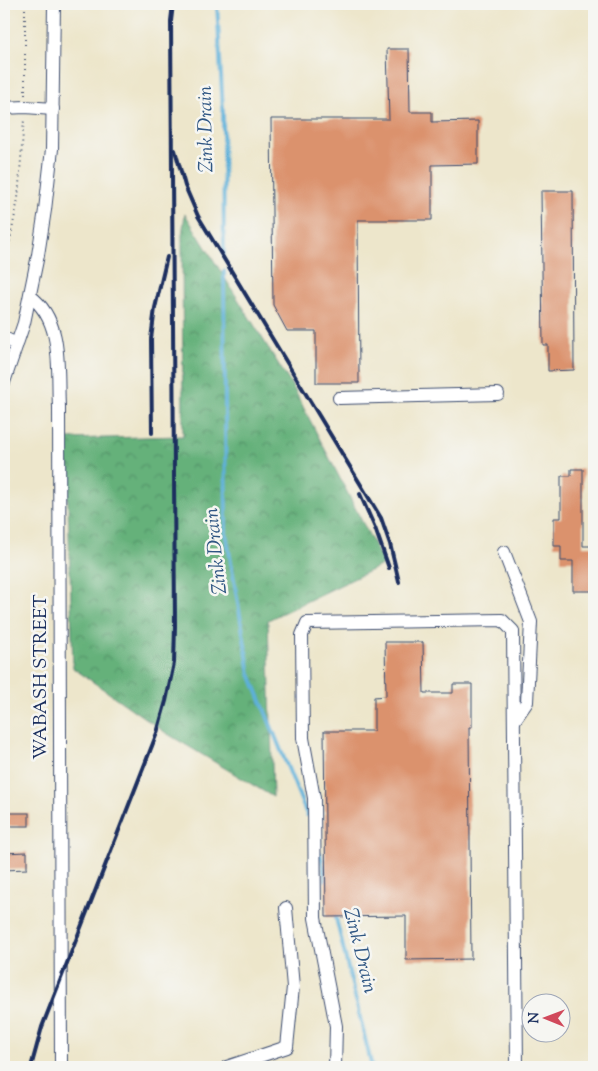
<svg xmlns="http://www.w3.org/2000/svg" width="598" height="1071" viewBox="0 0 598 1071" font-family="'Sorts Mill Goudy',serif">
  <style>
    .forest { fill: url(#forest-crowns); stroke: #40706c }
    .lines { fill: none; stroke-linecap: round; stroke-linejoin: round }
    .stream { stroke: #5db0d9; stroke-width: 4 }
    .building { fill: #db926d }
    .minor-casing { stroke: #3a4a6e; stroke-width: 14 }
    .path { stroke: #3a4a6e; stroke-width: 2; stroke-dasharray: 1 4; stroke-linecap: butt }
    .minor { stroke: #fff; stroke-width: 12 }
    .rail { stroke: #1b2f5e; stroke-width: 4 }
    .labels { text-anchor: middle; dominant-baseline: central; stroke-width: 5; stroke-linejoin: round; paint-order: stroke }
    .street-label { font-size: 19px; fill: #1b2f5e; stroke: #f6f6f2 }
    .water-label { font-size: 20px; font-style: italic; fill: #2f5683; stroke: #f6f6f2 }
  </style>
  <defs>
    <pattern id="forest-crowns" width="20" height="18" patternUnits="userSpaceOnUse" patternTransform="scale(1.25)"><rect width="20" height="18" fill="#65b17a"/><path d="M2 6a3 3 0 1 1 6 0M12 15a3 3 0 1 1 6 0" fill="none" stroke="#529067"/></pattern>
  </defs>
  <rect width="100%" height="100%" fill="#f6f6f2"/>
  <filter id="ink" filterUnits="userSpaceOnUse"><feTurbulence type="fractalNoise" baseFrequency=".02" numOctaves="2"/><feDisplacementMap in="SourceGraphic" scale="10" xChannelSelector="R" yChannelSelector="G"/><feConvolveMatrix kernelMatrix="1 2 1 2 8 2 1 2 1" color-interpolation-filters="sRGB"/></filter>
  <filter id="wash" filterUnits="userSpaceOnUse"><feTurbulence type="fractalNoise" baseFrequency=".0096" numOctaves="4" result="noise"/><feDisplacementMap in="SourceGraphic" scale="20" xChannelSelector="R" yChannelSelector="G"/><feGaussianBlur stdDeviation="1.12" result="paint"/><feColorMatrix in="noise" values="0 0 0 0 0 0 0 0 0 0 0 0 0 0 0 0 0 1.4 0 .05"/><feComposite in="paint" operator="in"/></filter>
  <g filter="url(#wash)">
    <rect width="100%" height="100%" fill="#ede6cb"/>
    <!-- forest -->
    <polygon class="forest" points="185,214 294,389 384,564 268,620 273,797 166,733 73,668 66,439 183,436 182,235"/>
    <g class="lines">
      <!-- stream -->
      <g class="stream">
        <polyline points="217,4 223,111 224,255"/>
        <polyline points="224,271 226,533 250,674 307,815"/>
        <polyline points="320,853 326,880"/>
        <polyline points="335,914 372,1067"/>
      </g>
    </g>
    <g id="blocks">
      <!-- building -->
      <g class="building">
        <polygon points="387,49 409,49 410,112 432,112 432,122 478,121 478,164 432,165 432,220 358,220 359,383 316,383 316,331 287,331 273,305 271,119 389,119"/>
        <polygon points="541,191 573,191 574,370 548,371 548,345 543,345"/>
        <polygon points="571,469 583,469 583,546 594,546 594,591 573,591 573,561 561,561 561,546 554,546 554,518 561,518 561,476 571,476"/>
        <polygon points="385,642 423,642 424,693 453,693 453,684 472,684 472,727 469,727 471,959 406,960 406,916 326,917 324,731 374,731 374,697 386,696"/>
        <rect x="8" y="813" width="21" height="13"/>
        <polygon points="27,852 27,869 4,870 4,853"/>
      </g>
    </g>
  </g>
  <g filter="url(#ink)">
    <use href="#blocks" fill-opacity="0" stroke="#3a4a6e" stroke-width="1"/>
    <g class="lines">
      <defs>
        <g id="minor">
          <polyline points="4,108 25,107 53,109"/>
          <path d="M30 296C64 321 57 370 59 407L61 1067"/>
          <polyline points="4,338 17,344"/>
          <polyline points="4,382 24,323 38,255 45,210 52,149 54,4"/>
          <polyline points="339,398 498,394"/>
          <polyline points="504,552 531,622 527,702 514,721"/>
          <polyline points="227,1067 287,1047 293,987 286,908"/>
          <polyline points="335,1067 336,1026 315,918 314,798 303,738 302,635 307,623 502,620 513,631 517,1067"/>
        </g>
      </defs>
      <!-- minor casing -->
      <use href="#minor" class="minor-casing"/>
      <!-- path -->
      <g class="path">
        <polyline points="25,4 25,96"/>
        <polyline points="4,271 18,199 24,119"/>
      </g>
      <!-- minor -->
      <use href="#minor" class="minor"/>
      <!-- rail -->
      <g class="rail">
        <polyline points="175,150 185,186 198,216 381,518 390,544 399,582"/>
        <polyline points="152,433 151,339 155,308 167,257"/>
        <polyline points="360,494 375,528 389,568"/>
        <polyline points="31,1067 42,1027 157,733 166,701 174,663 175,626 171,21 173,4"/>
      </g>
    </g>
  </g>
  <g class="labels">
    <!-- street labels -->
    <g class="street-label">
      <text transform="translate(41 677) rotate(-90)">WABASH STREET</text>
    </g>
    <!-- water labels -->
    <g class="water-label">
      <text transform="translate(207 129) rotate(-91)">Zink Drain</text>
      <text transform="translate(217 551) rotate(-96)">Zink Drain</text>
      <text transform="translate(359 951) rotate(76)">Zink Drain</text>
    </g>
  </g>
  <!-- margin -->
  <rect width="598" height="1071" fill="none" stroke="#f6f6f2" stroke-width="20"/>
  <!-- north arrow -->
  <g transform="translate(546 1018) rotate(271)"><circle r="24" fill="#f6f6f2" stroke="#9ea6b7"/>
  <path d="M0-4L9 19L0 12L-9 19Z" fill="#d1495b"/>
  <text y="-8" font-size="14" font-weight="bold" text-anchor="middle" fill="#1b2f5e">N</text>
  </g>
</svg>
